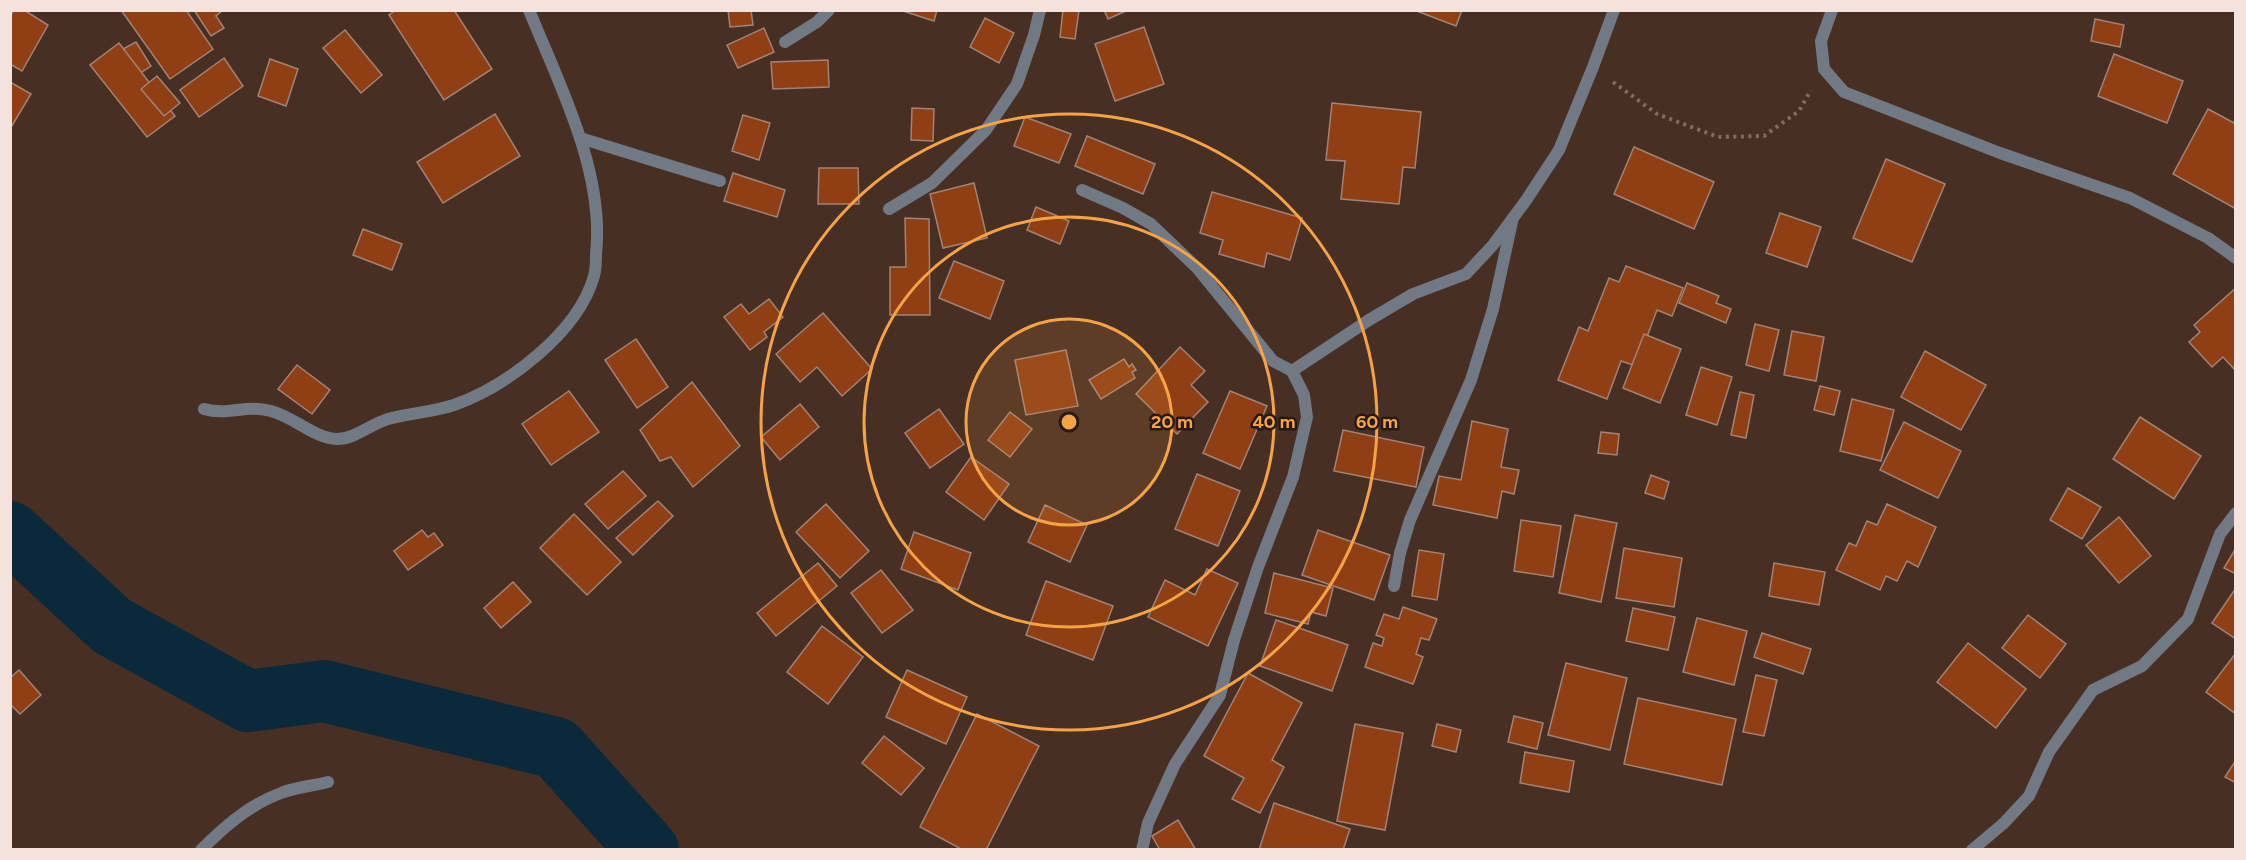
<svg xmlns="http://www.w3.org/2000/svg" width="2246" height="860" viewBox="0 0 2246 860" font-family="Figtree,sans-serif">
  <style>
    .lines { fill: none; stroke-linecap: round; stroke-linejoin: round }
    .river { stroke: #0a2a3b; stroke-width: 62 }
    .building { fill: #903f15; stroke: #a18376; stroke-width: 1.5 }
    .path { stroke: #826c62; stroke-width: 4; stroke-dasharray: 3 4.5; stroke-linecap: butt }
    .minor { stroke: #717a84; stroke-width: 12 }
    .ring { fill: none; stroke: #f5a345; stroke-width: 3 }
    .centre { fill: #f5a345; stroke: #261a15; stroke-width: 3 }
    .ring-label { font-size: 18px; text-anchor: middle; font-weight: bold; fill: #f5a345; stroke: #261a15; stroke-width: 5; stroke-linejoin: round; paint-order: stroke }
  </style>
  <rect width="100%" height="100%" fill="#482f24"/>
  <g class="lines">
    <!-- river -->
    <polyline class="river" points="10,532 112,626 248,701 324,691 556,748 648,850"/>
  </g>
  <!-- building -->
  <g class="building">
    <polygon points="14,10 24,10 48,25 22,71 10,64 10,17"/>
    <polygon points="121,10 186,10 213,49 170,79"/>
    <polygon points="194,10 223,10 216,16 224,28 211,36"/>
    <polygon points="396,10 454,10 492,69 444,100 389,15"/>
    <polygon points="728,10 751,10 753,25 730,27"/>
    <polygon points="900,10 937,10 934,21"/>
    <polygon points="1063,10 1079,10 1075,39 1060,37"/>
    <polygon points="1104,10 1128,10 1108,19"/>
    <polygon points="1414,10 1462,10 1456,26"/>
    <polygon points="985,18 1014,33 999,63 970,47"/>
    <polygon points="2095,19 2124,25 2120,47 2091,41"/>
    <polygon points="1144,27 1164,84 1115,101 1095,44"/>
    <polygon points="764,28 774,52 738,68 727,45"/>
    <polygon points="345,30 382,75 361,93 323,48"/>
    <polygon points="136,42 151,66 136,76 121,50"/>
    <polygon points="119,43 175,116 147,137 90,65"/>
    <polygon points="2114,54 2183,81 2167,123 2098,96"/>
    <polygon points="224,58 243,86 199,117 180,90"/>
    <polygon points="270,59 298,69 286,106 258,96"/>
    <polygon points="828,60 829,87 773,89 771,62"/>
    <polygon points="157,76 180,103 164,116 141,89"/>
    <polygon points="10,82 31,94 10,129"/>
    <polygon points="1332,103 1421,112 1415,168 1403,167 1399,204 1341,199 1345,161 1326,160"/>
    <polygon points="912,108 934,109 933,141 911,140"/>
    <polygon points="2208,109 2236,124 2236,209 2173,174"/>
    <polygon points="495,114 520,156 443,203 417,162"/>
    <polygon points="743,115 770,123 759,160 732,151"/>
    <polygon points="1025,117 1071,134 1059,163 1014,146"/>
    <polygon points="1087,136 1155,164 1143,194 1075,166"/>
    <polygon points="1634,147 1714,182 1694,229 1614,194"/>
    <polygon points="1886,159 1945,184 1912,262 1853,238"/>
    <polygon points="819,168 858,168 859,204 818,204"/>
    <polygon points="733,173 785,190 777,217 724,201"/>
    <polygon points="974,183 987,238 943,248 930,194"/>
    <polygon points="1212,192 1302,218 1290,260 1267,253 1264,267 1219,254 1223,240 1200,233"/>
    <polygon points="1036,207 1069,221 1060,244 1027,230"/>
    <polygon points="1780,213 1821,227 1807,267 1766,253"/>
    <polygon points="905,218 929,219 930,315 890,315 890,267 906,267"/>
    <polygon points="363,229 402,244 392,270 353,255"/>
    <polygon points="954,261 1004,281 990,319 939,298"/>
    <polygon points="1626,266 1683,288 1672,316 1657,310 1636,366 1621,361 1607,399 1558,380 1579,327 1588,331 1609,278 1619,282"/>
    <polygon points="1687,283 1719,296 1716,303 1731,309 1726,323 1679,303"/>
    <polygon points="2236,288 2236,371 2223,357 2212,367 2189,342 2200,332 2194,325"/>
    <polygon points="769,299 783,317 764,332 767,337 750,350 724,317 741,304 749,314"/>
    <polygon points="823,313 872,369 842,396 817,367 800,382 776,354"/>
    <polygon points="1755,324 1779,330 1769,371 1746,365"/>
    <polygon points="1792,331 1824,337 1816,381 1784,375"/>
    <polygon points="1644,334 1681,349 1660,403 1623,388"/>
    <polygon points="636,339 668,387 637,408 605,360"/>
    <polygon points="1180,347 1205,371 1191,385 1208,402 1177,434 1136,394"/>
    <polygon points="1066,350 1078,406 1026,415 1015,360"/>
    <polygon points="1925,351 1986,385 1961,430 1901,397"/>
    <polygon points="1124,359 1129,367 1132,364 1136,370 1132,372 1135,378 1101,399 1089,380"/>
    <polygon points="297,365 330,390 312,414 278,389"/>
    <polygon points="1701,367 1732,377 1717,425 1686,415"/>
    <polygon points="692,382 740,446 693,487 671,457 660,461 640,430"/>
    <polygon points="1820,386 1840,391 1834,415 1814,410"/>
    <polygon points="569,391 599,432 551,465 522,424"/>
    <polygon points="1230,391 1267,406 1240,469 1203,453"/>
    <polygon points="1740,392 1754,395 1746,438 1731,435"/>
    <polygon points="1852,399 1894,410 1881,461 1840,451"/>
    <polygon points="800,404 819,427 780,460 761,437"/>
    <polygon points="939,409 964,444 930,468 905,433"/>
    <polygon points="1010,412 1032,429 1010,457 988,440"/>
    <polygon points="2140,417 2201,456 2174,499 2113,459"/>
    <polygon points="1472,421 1508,429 1501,467 1519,470 1514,494 1502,491 1497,518 1433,505 1439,476 1461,480"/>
    <polygon points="1904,422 1961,451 1938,498 1880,470"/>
    <polygon points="1343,430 1424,447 1416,487 1334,471"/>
    <polygon points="1601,432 1619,434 1617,455 1598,453"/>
    <polygon points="971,457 1009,484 984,520 946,492"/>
    <polygon points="623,471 646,496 608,529 585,504"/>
    <polygon points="1197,474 1240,491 1218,546 1175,529"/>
    <polygon points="1651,475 1669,482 1664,499 1645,493"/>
    <polygon points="2068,488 2101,507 2082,539 2050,520"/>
    <polygon points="658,501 673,516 633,555 616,538"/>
    <polygon points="826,504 869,551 840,578 796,532"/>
    <polygon points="1887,504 1936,527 1918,567 1907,561 1897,581 1886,576 1880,590 1836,570 1849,543 1856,546 1867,521 1877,525"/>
    <polygon points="1045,505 1087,525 1070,562 1028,542"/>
    <polygon points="574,514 621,562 587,595 540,548"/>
    <polygon points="1575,515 1617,523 1601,602 1559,593"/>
    <polygon points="2119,517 2151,556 2119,583 2086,545"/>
    <polygon points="1521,520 1561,526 1553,577 1514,571"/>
    <polygon points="422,530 428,537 434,533 443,545 408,570 394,551"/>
    <polygon points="1318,530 1390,555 1374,600 1302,575"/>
    <polygon points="914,532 971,553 958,590 901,569"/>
    <polygon points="1624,548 1682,558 1674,607 1616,598"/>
    <polygon points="2236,548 2236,574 2224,568"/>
    <polygon points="1419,550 1444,554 1437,600 1412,596"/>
    <polygon points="818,563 837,586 776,636 757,613"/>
    <polygon points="1774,563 1825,572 1819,605 1769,596"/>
    <polygon points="1207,569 1238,583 1208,646 1148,617 1165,580 1195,595"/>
    <polygon points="881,570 913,610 882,633 851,593"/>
    <polygon points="1274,573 1333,588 1326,616 1311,612 1308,624 1265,613"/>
    <polygon points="1046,581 1113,606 1093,660 1026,635"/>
    <polygon points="513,582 531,602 501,628 484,608"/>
    <polygon points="2236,588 2236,639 2212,623"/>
    <polygon points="1403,607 1437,619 1429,640 1421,638 1416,654 1423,657 1413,684 1365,667 1373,643 1382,646 1384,638 1376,635 1384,614 1399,619"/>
    <polygon points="1633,608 1675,617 1668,650 1626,641"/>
    <polygon points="2028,615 2066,644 2040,678 2002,648"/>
    <polygon points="1697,618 1747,631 1734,685 1683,672"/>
    <polygon points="1276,620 1348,645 1332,691 1260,666"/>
    <polygon points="822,626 863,657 828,704 787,672"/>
    <polygon points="1762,633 1811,649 1803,674 1754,657"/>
    <polygon points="1968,643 2026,689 1996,728 1937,682"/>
    <polygon points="2236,653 2236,714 2206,692"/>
    <polygon points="1566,663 1627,678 1610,750 1548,735"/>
    <polygon points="19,670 41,695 20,714 10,704 10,678"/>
    <polygon points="907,670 967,697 946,744 886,717"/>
    <polygon points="1248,673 1302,703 1272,760 1284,767 1260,813 1232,799 1244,778 1204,756"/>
    <polygon points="1756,675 1777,680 1764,736 1743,732"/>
    <polygon points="1638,698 1736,719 1722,785 1624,764"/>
    <polygon points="977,714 1039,746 986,850 963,850 920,827"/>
    <polygon points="1514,716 1543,723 1537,749 1508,742"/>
    <polygon points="1355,724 1403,733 1385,830 1337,821"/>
    <polygon points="1437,724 1461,730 1456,752 1432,746"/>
    <polygon points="884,736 924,768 901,795 862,763"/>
    <polygon points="1525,752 1574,761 1569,792 1520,783"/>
    <polygon points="2236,760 2236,783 2225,777"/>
    <polygon points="1274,803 1350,829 1343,850 1259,850"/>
    <polygon points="1178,820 1196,850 1160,850 1152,836"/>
  </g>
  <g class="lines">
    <!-- path -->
    <polyline class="path" points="1613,82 1657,114 1718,137 1764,136 1799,111 1811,90"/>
    <!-- minor -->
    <g class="minor">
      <polyline points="1832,10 1821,41 1824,69 1844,92 2000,153 2130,198 2208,238 2236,258"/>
      <polyline points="785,42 817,22 829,10"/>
      <polyline points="580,138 720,181"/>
      <polyline points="1082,190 1123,208 1151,224 1197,268 1273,361 1292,371"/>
      <polyline points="889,209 932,183 986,130 1017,84 1034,35 1040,10"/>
      <path d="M204 409C228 416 246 404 271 411 294 417 314 438 337 439 355 439 371 424 388 419 409 413 433 412 454 405 507 386 578 333 594 276 596 269 596 261 596 254 605 172 559 84 529 10"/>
      <polyline points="1394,586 1400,553 1410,520 1471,380 1493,309 1512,222"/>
      <path d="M201 850C225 826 249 805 281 793 296 787 313 786 328 782"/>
      <polyline points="1142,850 1148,823 1175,764 1220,695 1234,640 1258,567 1293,477 1307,417 1304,395 1292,371 1369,320 1413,294 1466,274 1493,245 1527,199 1559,150 1593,67 1614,10"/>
      <polyline points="1972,850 2004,823 2029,796 2049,752 2093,690 2142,666 2188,619 2220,534 2236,513"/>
    </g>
  </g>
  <!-- distance rings -->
  <circle cx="1069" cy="422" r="103" fill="#f5a345" fill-opacity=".12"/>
  <g class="ring">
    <circle cx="1069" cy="422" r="103"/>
    <circle cx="1069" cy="422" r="205"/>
    <circle cx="1069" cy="422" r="308"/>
  </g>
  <circle cx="1069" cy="422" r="9" class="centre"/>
  <g class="ring-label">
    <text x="1172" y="428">20 m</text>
    <text x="1274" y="428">40 m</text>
    <text x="1377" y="428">60 m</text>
  </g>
  <!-- border -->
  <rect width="2246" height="860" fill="none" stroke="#f4e3dc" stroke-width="24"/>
</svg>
